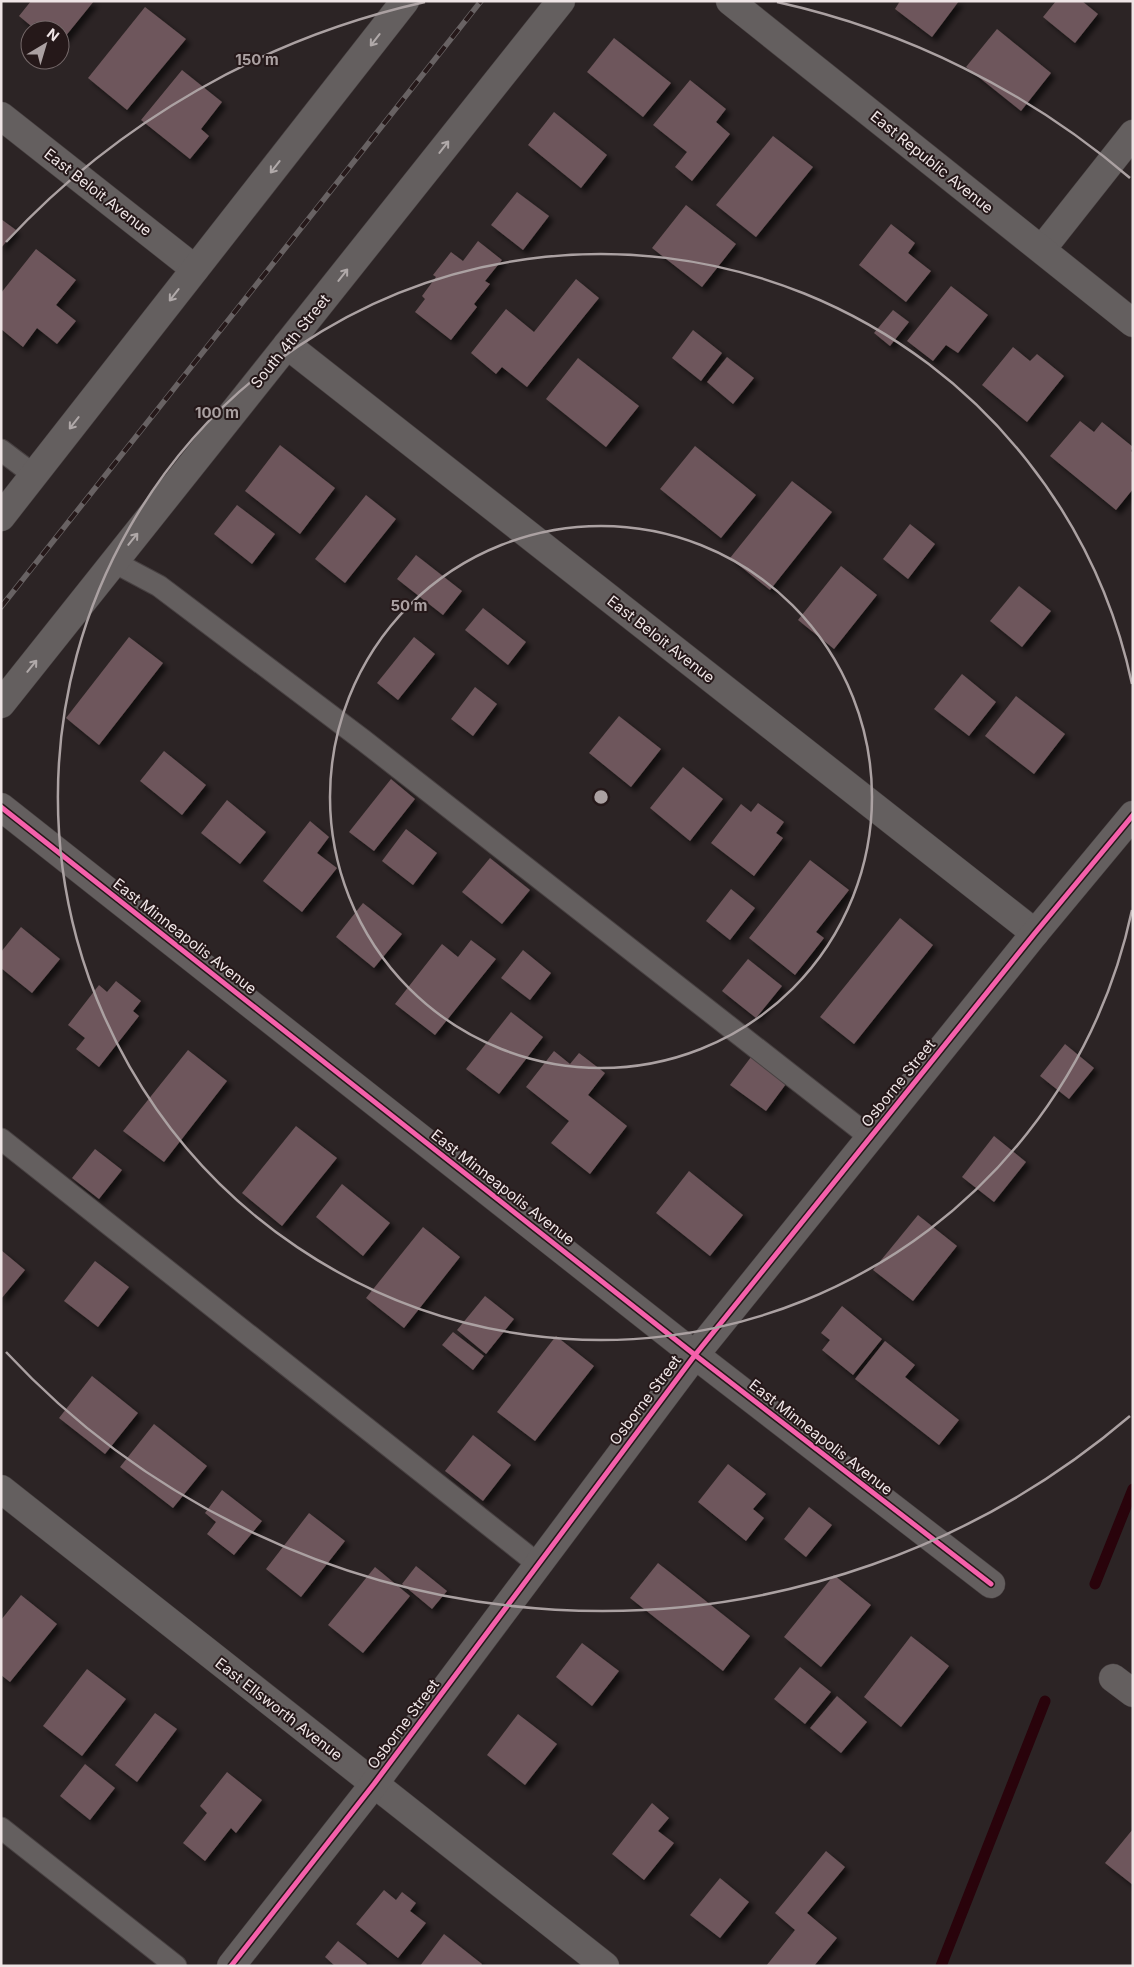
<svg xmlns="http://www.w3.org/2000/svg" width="1134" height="1967" viewBox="0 0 1134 1967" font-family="Inter,sans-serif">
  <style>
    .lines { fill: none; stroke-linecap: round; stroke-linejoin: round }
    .stream { stroke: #29030b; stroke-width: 11 }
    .building { fill: #6e575b; filter: url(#shadow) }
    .lane-casing { stroke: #484142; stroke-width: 23 }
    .street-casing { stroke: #484142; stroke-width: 29 }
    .secondary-casing { stroke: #484142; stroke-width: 29 }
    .lane { stroke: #645f5f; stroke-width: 21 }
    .street { stroke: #645f5f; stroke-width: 28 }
    .secondary { stroke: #645f5f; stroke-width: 28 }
    .rail-casing { stroke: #686263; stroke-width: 5.5 }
    .rail { stroke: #251819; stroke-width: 4; stroke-dasharray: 11; stroke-linecap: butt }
    .cycleway-casing { stroke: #251819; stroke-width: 8 }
    .cycleway { stroke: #f560ab; stroke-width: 5 }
    .oneway { stroke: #b0a9a9 }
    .ring { fill: none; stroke: #aba1a2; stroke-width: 2.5 }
    .labels { text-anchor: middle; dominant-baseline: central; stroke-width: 4; stroke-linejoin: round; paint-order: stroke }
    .street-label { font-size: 15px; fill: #efe5e6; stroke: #251819 }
    .centre { fill: #aba1a2; stroke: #251819; stroke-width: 2.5 }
    .ring-label { font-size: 15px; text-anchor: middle; font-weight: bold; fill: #aba1a2; stroke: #251819; stroke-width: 4; stroke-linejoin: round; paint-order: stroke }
  </style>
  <defs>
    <filter id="shadow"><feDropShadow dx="4.5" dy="4.5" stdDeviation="2.5" flood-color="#0009"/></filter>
  </defs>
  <rect width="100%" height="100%" fill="#2c2425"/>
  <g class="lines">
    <!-- stream -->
    <g class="stream">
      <polyline points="1095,1584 1133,1489"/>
      <polyline points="941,1966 1045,1701"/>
    </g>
  </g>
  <!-- building -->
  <g class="building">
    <polygon points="31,1 94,1 60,43 60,30 36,30 19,16"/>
    <polygon points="900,1 959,1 932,37 895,9"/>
    <polygon points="1056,1 1082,1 1098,14 1075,43 1043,17"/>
    <polygon points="145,7 186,39 127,110 88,78"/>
    <polygon points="997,29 1051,73 1021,111 966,67"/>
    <polygon points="614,38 671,83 643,117 587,72"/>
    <polygon points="182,70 222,102 201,129 209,136 190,159 141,120"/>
    <polygon points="690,80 726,109 716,122 730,134 692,181 675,167 687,152 653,125"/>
    <polygon points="554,112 607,155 581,188 528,145"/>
    <polygon points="773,136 813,167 756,237 716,205"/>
    <polygon points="517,192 549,216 523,250 491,225"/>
    <polygon points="686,205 736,244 702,287 652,248"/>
    <polygon points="1,219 16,230 1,248"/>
    <polygon points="891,224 915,243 908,253 931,271 906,302 859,265"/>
    <polygon points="478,241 502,260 485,281 490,284 474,304 477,307 451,340 415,312 425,299 422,296 436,277 433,275 451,252 463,261"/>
    <polygon points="36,249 76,280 56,305 76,321 57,344 37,328 23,347 1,329 1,293"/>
    <polygon points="576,279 599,298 527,387 502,367 496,374 471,353 506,309 534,332"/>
    <polygon points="951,286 988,315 958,353 946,345 933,361 907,341"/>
    <polygon points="893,310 909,322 890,346 874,333"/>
    <polygon points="693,330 722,353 701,381 672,358"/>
    <polygon points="1013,347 1030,361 1037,354 1064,376 1027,422 982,385"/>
    <polygon points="727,357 754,378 733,404 707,382"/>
    <polygon points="578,358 639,406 606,447 546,399"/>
    <polygon points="1080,421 1094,432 1102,422 1133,447 1131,451 1133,453 1133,489 1116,510 1050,456"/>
    <polygon points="280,445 335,488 300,534 245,491"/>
    <polygon points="695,446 756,495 721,538 660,489"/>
    <polygon points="792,481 832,512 770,590 730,558"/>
    <polygon points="366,495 396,519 345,583 315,559"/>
    <polygon points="237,505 275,534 252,564 214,534"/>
    <polygon points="910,524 935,544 908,579 883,559"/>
    <polygon points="416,555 462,591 443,615 397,579"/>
    <polygon points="841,566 877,595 834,649 798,620"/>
    <polygon points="1019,586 1051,611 1022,647 990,621"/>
    <polygon points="483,608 526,642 508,665 465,630"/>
    <polygon points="129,637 163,663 99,745 66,718"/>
    <polygon points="414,637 435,654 398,700 377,683"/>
    <polygon points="962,674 996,702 969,736 934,709"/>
    <polygon points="475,687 497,704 473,736 451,719"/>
    <polygon points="1016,696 1065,734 1034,774 985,736"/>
    <polygon points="619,716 661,749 631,787 589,753"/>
    <polygon points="164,751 206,785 182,815 140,781"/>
    <polygon points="683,767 723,799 690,841 650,808"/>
    <polygon points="391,779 415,799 374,851 349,832"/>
    <polygon points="227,800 266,832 240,864 201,833"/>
    <polygon points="758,803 784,822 776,833 783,838 754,876 711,843 741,804 751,812"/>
    <polygon points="310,821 329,837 317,853 337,868 302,912 263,881"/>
    <polygon points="406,829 437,853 413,885 382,861"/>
    <polygon points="490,858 530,890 502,924 462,892"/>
    <polygon points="810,860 849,890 816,932 824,938 795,975 749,938"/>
    <polygon points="731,889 755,908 730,940 706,921"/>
    <polygon points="363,903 402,934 374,968 336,937"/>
    <polygon points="900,918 933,945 854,1044 820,1017"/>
    <polygon points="21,927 60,959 32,993 1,968 1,952"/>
    <polygon points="471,940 496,959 435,1035 395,1004 442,944 458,957"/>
    <polygon points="523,950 551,973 530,1000 501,978"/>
    <polygon points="748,959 782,986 756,1018 722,991"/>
    <polygon points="116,981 141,1001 133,1011 139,1016 99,1067 76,1049 85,1038 68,1025 99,985 107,992"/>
    <polygon points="511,1012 543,1037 499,1094 466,1069"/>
    <polygon points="1065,1044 1094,1068 1069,1099 1040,1076"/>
    <polygon points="188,1050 227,1081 164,1162 123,1131"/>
    <polygon points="554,1051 570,1064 579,1053 605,1073 588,1095 627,1126 590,1174 551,1143 569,1121 526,1087"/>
    <polygon points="751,1057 786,1084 766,1111 730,1085"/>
    <polygon points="296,1126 337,1158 282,1226 242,1193"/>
    <polygon points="994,1136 1026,1162 994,1202 962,1177"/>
    <polygon points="95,1149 122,1170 99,1199 72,1178"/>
    <polygon points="689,1171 743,1215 710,1256 656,1213"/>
    <polygon points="342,1184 390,1223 363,1256 316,1217"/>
    <polygon points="918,1215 957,1246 913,1301 873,1270"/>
    <polygon points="423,1227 460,1257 404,1328 366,1298"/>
    <polygon points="1,1250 25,1270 1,1299"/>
    <polygon points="95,1261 129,1287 98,1327 64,1301"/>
    <polygon points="485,1296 514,1319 486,1354 457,1330"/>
    <polygon points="842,1306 882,1339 853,1375 822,1350 830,1340 821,1333"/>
    <polygon points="453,1332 484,1356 473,1370 442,1345"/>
    <polygon points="556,1336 594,1366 535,1441 497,1412"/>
    <polygon points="885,1341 915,1365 905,1377 959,1420 939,1445 855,1379"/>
    <polygon points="92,1376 138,1413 105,1454 59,1418"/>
    <polygon points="154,1424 207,1466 173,1508 120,1467"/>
    <polygon points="473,1435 511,1465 483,1501 445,1471"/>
    <polygon points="728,1464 766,1494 753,1509 764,1518 746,1541 698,1502"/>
    <polygon points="222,1490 262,1521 234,1555 207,1534 216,1522 205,1513"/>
    <polygon points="809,1507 832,1525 806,1557 784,1539"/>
    <polygon points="309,1513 345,1541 301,1597 266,1569"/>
    <polygon points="658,1563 750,1636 723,1671 630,1598"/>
    <polygon points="416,1566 447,1591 432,1609 402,1584"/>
    <polygon points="375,1567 410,1596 363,1653 328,1625"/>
    <polygon points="834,1575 871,1605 821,1667 784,1637"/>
    <polygon points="21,1595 57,1624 10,1682 1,1675 1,1620"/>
    <polygon points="911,1636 949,1666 901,1727 864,1697"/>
    <polygon points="582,1643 619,1671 592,1706 556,1677"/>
    <polygon points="800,1667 831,1692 805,1724 774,1699"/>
    <polygon points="87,1669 126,1699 82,1756 43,1726"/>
    <polygon points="837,1696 867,1722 841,1753 810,1728"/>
    <polygon points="155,1713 177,1729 137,1782 115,1765"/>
    <polygon points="518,1714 557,1744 525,1785 487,1755"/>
    <polygon points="85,1764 115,1788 90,1820 60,1796"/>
    <polygon points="227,1772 262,1800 236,1833 231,1828 205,1861 183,1843 207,1813 200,1806"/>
    <polygon points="652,1803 669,1818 658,1831 674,1843 644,1880 612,1854"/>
    <polygon points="1133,1829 1133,1885 1105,1863"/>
    <polygon points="826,1851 845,1867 807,1913 837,1938 814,1966 766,1966 795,1930 775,1913"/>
    <polygon points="720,1878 749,1902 720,1938 690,1915"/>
    <polygon points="384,1890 396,1900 402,1892 416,1903 410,1911 426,1923 398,1958 356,1924"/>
    <polygon points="444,1934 482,1964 481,1966 420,1966"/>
    <polygon points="338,1941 367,1964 365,1966 335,1966 325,1957"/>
  </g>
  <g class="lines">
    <defs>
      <g id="lane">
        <polyline points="1,450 34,475"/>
        <polyline points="114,562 159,586 363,740 870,1137"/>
        <polyline points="1,1139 538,1564"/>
        <polyline points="1,1828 176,1966"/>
      </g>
      <g id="street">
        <polyline points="1,116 195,269"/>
        <polyline points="1042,249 1133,134"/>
        <polyline points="287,345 1035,933"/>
        <polyline points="1,517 405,1"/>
        <polyline points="1,704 561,1"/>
        <polyline points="1,807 695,1355 991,1584"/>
        <polyline points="1,1489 605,1966"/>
        <polyline points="1113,1678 1133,1693"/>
        <polyline points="231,1966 374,1784 695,1355 1035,933 1133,815"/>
      </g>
      <polyline id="secondary" points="730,1 1133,323"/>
    </defs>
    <!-- lane casing -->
    <use href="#lane" class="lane-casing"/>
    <!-- street casing -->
    <use href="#street" class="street-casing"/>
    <!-- secondary casing -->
    <use href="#secondary" class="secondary-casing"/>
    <!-- lane -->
    <use href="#lane" class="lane"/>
    <!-- street -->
    <use href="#street" class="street"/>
    <!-- secondary -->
    <use href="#secondary" class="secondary"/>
    <defs>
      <polyline id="rail" points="1,607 481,1"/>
    </defs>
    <!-- rail casing -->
    <use href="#rail" class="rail-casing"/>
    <!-- rail -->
    <use href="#rail" class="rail"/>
    <defs>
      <g id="cycleway">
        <polyline points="1,807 695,1355 991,1584"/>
        <polyline points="231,1966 374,1784 695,1355 1035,933 1133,815"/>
      </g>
    </defs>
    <!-- cycleway casing -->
    <use href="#cycleway" class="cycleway-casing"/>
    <!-- cycleway -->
    <use href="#cycleway" class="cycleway"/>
  </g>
  <!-- one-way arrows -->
  <defs><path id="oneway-shaft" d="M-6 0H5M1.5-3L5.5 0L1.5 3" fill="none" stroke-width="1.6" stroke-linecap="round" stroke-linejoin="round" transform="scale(1.25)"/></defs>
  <g class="oneway">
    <use href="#oneway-shaft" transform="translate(375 40) rotate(128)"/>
    <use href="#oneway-shaft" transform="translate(444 147) rotate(-52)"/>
    <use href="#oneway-shaft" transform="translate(275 167) rotate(128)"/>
    <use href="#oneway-shaft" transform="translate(343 275) rotate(-52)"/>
    <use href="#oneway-shaft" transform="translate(174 295) rotate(128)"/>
    <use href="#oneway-shaft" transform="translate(74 423) rotate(128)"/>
    <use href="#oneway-shaft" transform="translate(133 539) rotate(-51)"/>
    <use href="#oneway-shaft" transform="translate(32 666) rotate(-51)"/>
  </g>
  <!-- distance rings -->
  <g class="ring">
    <circle cx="601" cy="797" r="271"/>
    <path d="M1132 910A543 543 0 1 1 1132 684"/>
    <path d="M1130 1416A814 814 0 0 1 6 1352M6 242A814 814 0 0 1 425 2M777 2A814 814 0 0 1 1130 178"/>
  </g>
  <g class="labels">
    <!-- street labels -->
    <g class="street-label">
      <text transform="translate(932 162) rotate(39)">East Republic Avenue</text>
      <text transform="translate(98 192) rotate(38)">East Beloit Avenue</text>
      <text transform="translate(290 341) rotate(-51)">South 4th Street</text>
      <text transform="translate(661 639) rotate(38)">East Beloit Avenue</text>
      <text transform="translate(185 936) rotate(38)">East Minneapolis Avenue</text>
      <text transform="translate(898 1083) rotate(-51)">Osborne Street</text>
      <text transform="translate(503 1187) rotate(38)">East Minneapolis Avenue</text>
      <text transform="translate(645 1400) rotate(-53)">Osborne Street</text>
      <text transform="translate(821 1437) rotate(38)">East Minneapolis Avenue</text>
      <text transform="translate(279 1709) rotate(38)">East Ellsworth Avenue</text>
      <text transform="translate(403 1724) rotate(-53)">Osborne Street</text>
    </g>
  </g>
  <circle cx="601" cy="797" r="8" class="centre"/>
  <g class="ring-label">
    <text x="257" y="65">150 m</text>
    <text x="217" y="418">100 m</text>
    <text x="409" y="611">50 m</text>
  </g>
  <!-- border -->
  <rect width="1134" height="1967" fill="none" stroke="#efe5e6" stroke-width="5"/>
  <!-- north arrow -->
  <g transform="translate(45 45) rotate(38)"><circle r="24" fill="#251819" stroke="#766a6b"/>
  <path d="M0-4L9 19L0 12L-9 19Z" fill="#aba1a2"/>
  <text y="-8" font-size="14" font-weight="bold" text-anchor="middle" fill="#efe5e6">N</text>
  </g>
</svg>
